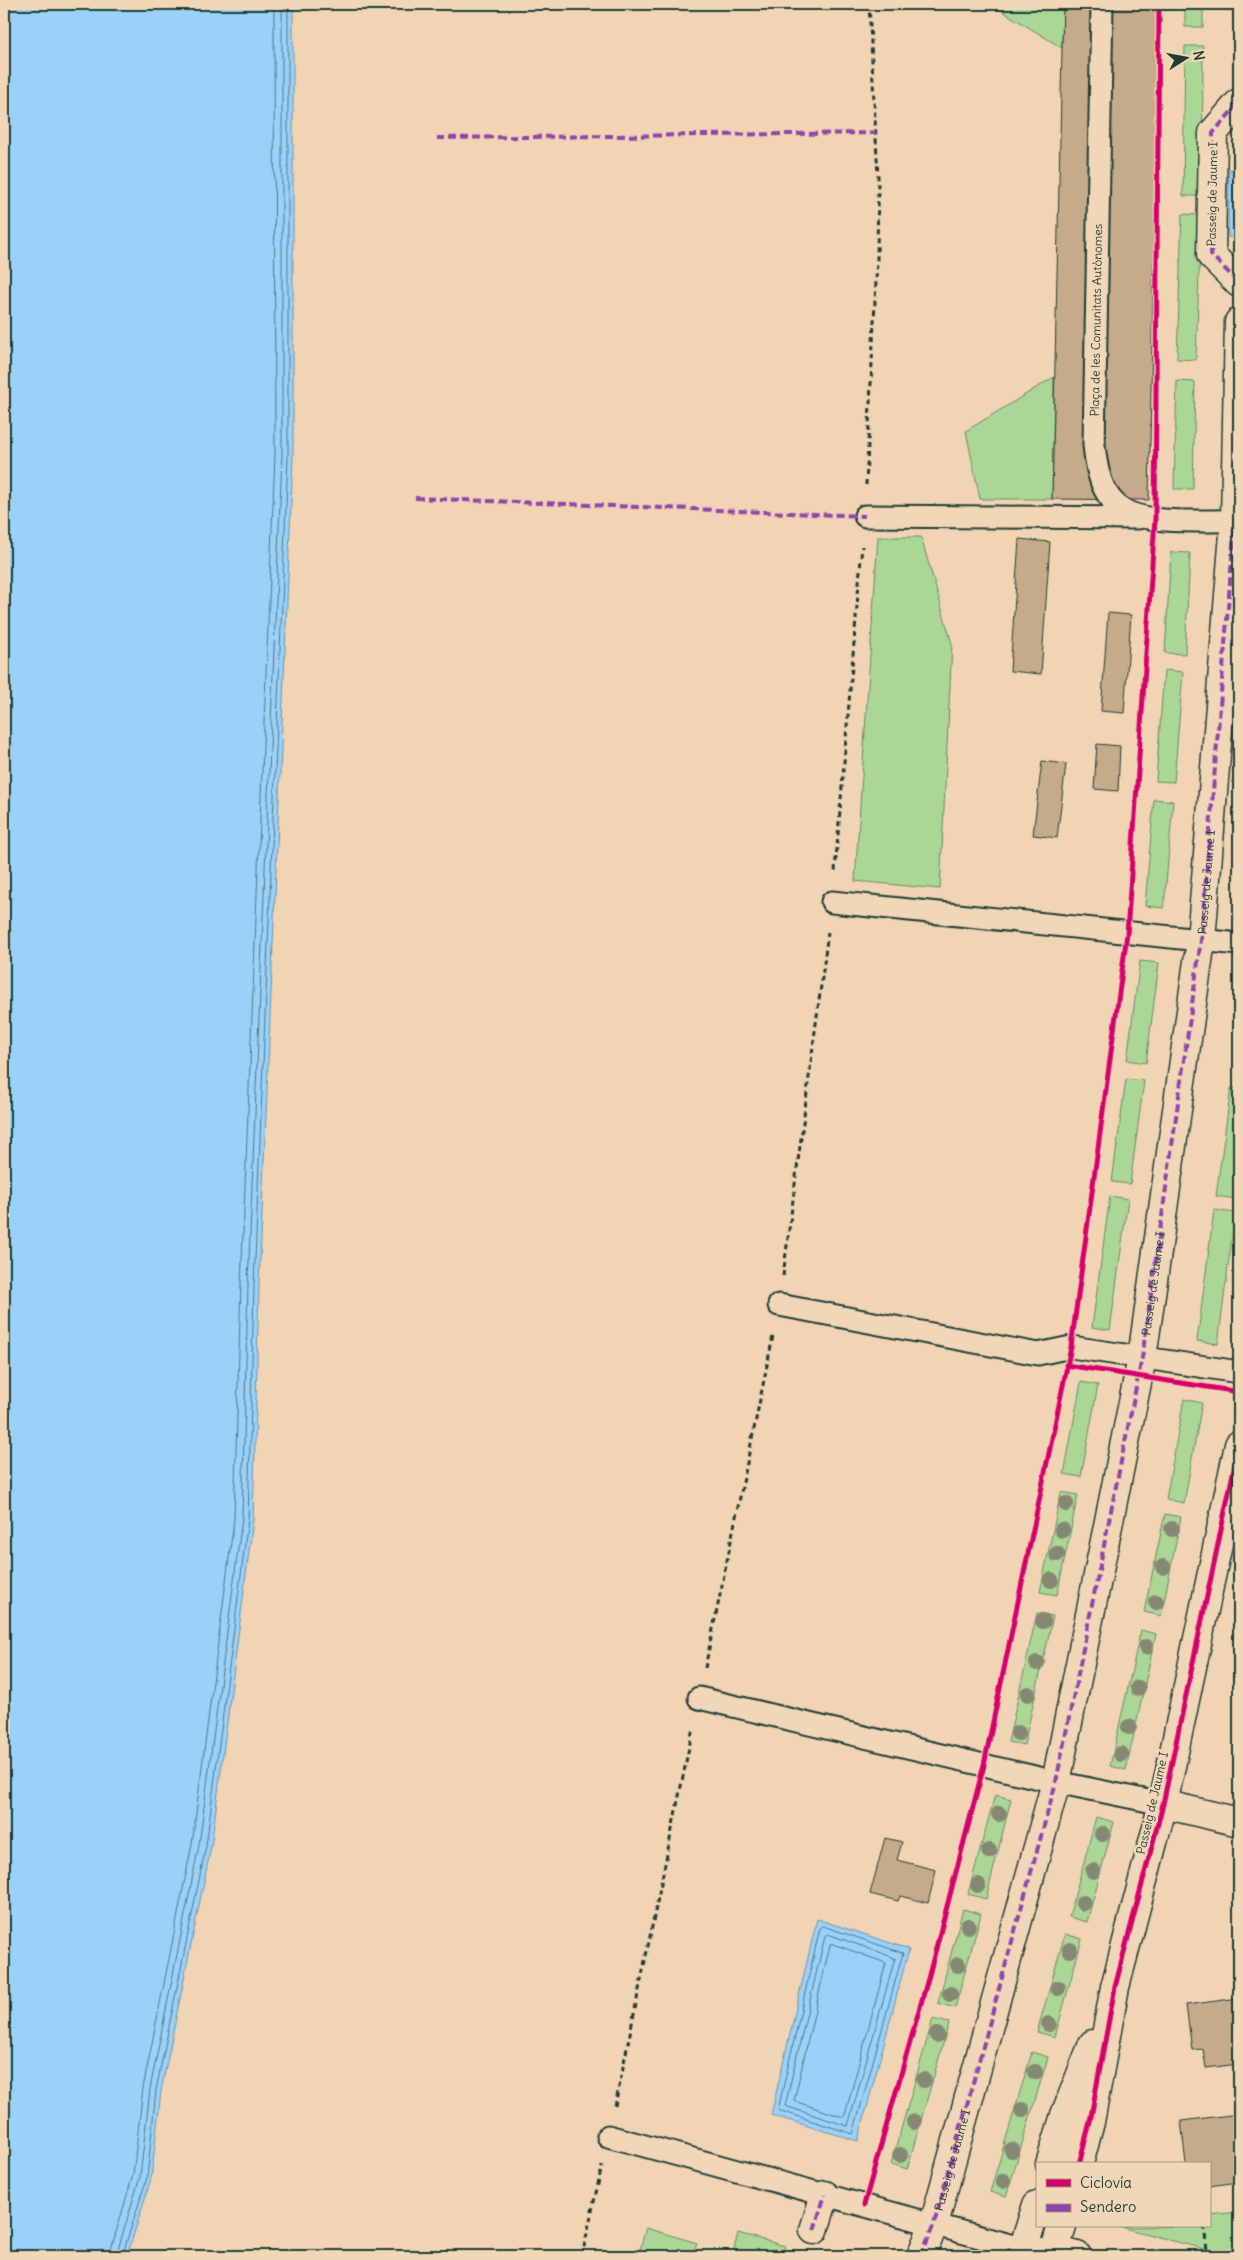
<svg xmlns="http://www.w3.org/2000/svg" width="1243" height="2260" viewBox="0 0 1243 2260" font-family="Delius,sans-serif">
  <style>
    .green { fill: #abd796; stroke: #658a65 }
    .water { fill: #9ad1f9; stroke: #6996aa }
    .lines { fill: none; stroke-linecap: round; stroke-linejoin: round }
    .shore { stroke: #507883; stroke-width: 1 }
    .building { fill: #c6ab8a; stroke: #1f3d34 }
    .lane-casing { stroke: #1f3d34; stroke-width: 25 }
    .street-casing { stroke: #1f3d34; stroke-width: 31 }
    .secondary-casing { stroke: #1f3d34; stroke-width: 31 }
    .path { stroke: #1f3d34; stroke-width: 3; stroke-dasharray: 5 4; stroke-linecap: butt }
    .lane { stroke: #f1d7b8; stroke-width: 21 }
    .street { stroke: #f1d7b8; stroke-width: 28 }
    .secondary { stroke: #f1d7b8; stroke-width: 28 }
    .quiet { stroke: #8e44ad; stroke-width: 4; stroke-dasharray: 8 4; stroke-linecap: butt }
    .cycleway-casing { stroke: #f1d7b8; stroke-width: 8 }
    .cycleway { stroke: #d6006c; stroke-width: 5 }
    .tree { fill: #858973 }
    .labels { text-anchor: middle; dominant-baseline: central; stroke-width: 5; stroke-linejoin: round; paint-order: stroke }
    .street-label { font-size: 12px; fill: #1f3d34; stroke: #f1d7b8 }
  </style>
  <rect width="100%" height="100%" fill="#f1d4b3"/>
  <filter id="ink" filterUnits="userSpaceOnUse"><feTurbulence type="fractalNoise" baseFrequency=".02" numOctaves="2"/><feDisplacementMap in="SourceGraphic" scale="10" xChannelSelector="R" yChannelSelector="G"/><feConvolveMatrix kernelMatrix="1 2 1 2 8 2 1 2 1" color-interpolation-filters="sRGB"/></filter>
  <g filter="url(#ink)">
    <!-- green -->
    <g class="green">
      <polygon points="991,4 1063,4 1062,48"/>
      <rect x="1185" y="4" width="18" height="23"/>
      <polygon points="1185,46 1203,46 1202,196 1183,196"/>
      <polygon points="1182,214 1201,215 1196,360 1177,359"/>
      <polygon points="1054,377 1052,499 980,499 966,431"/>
      <polygon points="1177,381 1195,382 1193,489 1174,489"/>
      <polygon points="878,537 921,537 952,644 940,889 855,881"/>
      <polygon points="1171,552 1190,553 1185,654 1165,653"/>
      <polygon points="1164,670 1183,672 1174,782 1156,781"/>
      <polygon points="1154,799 1173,801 1164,908 1145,906"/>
      <polygon points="1140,961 1159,963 1146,1063 1127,1060"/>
      <polygon points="1126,1079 1144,1081 1130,1184 1112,1182"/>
      <polygon points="1231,1088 1239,1089 1239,1178 1236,1199 1216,1196"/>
      <polygon points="1110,1196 1128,1199 1110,1330 1092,1327"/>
      <polygon points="1214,1210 1235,1213 1218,1344 1197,1341"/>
      <polygon points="1081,1382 1098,1385 1081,1477 1064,1474"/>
      <polygon points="1184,1399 1202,1403 1184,1503 1166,1499"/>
      <polygon points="1061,1492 1078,1495 1057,1595 1040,1592"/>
      <polygon points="1165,1514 1181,1517 1161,1616 1144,1612"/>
      <polygon points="1037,1613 1053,1616 1024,1745 1008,1742"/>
      <polygon points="1141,1630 1156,1634 1126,1770 1110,1766"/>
      <polygon points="995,1795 1011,1799 986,1899 968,1894"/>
      <polygon points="1096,1817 1114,1822 1087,1922 1069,1917"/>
      <polygon points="963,1909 981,1914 955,2008 938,2003"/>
      <polygon points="1065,1934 1082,1939 1055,2037 1037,2032"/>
      <polygon points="933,2019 949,2023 907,2169 891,2164"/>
      <polygon points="1032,2052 1048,2057 1006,2197 990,2192"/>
      <polygon points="1239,2212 1239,2256 1230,2256 1121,2227 1209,2226 1209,2215"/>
      <polygon points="646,2228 697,2243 692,2256 638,2256"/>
      <polygon points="738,2233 785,2246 782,2256 742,2256 733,2253"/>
    </g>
    <!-- water -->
    <g class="water">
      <polygon points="4,4 293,4 293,456 259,1285 253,1520 211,1847 161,2091 151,2179 127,2256 4,2256"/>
      <polygon points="1229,169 1239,169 1239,238 1228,237"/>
      <polygon points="817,1919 909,1949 858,2141 771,2115"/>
    </g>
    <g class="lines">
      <!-- shore -->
      <g class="shore">
        <polyline points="1239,174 1234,176 1234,230 1239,233"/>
        <polygon points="823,1926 903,1953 853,2134 778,2110 820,1928"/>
        <polygon points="828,1934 895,1958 848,2126 785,2106 825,1936"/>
        <polygon points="833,1944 886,1963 845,2115 843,2117 794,2101 830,1945"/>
        <polyline points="109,2256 133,2175 143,2088 192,1844 234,1519 241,1284 275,455 274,4"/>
        <polyline points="116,2256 140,2177 150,2089 199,1845 242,1519 248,1284 282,455 282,4"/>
        <polyline points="122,2256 147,2178 156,2090 206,1846 248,1520 254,1285 288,456 288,4"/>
      </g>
    </g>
    <!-- building -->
    <g class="building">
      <polygon points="1063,4 1158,4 1149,500 1052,499"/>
      <polygon points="1019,539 1050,542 1041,674 1010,671"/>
      <polygon points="1108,613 1131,615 1124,713 1101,711"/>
      <polygon points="1097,744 1120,746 1118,791 1094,789"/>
      <polygon points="1042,761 1066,764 1057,838 1033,835"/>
      <polygon points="885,1838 902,1842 897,1860 936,1870 928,1903 900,1896 898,1901 870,1894"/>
      <polygon points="1239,1998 1239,2064 1206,2068 1203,2049 1192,2050 1186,2005"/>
      <polygon points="1239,2114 1239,2182 1209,2186 1209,2164 1186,2164 1181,2121"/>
    </g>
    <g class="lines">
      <defs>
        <g id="lane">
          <path d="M1102 4 1094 445C1096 463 1099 485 1111 499 1134 529 1204 519 1239 521"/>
          <polyline points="865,516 1138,518"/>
          <polyline points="832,902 1239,944"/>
          <polyline points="779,1305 1038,1354 1071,1347 1239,1372"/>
          <polyline points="699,1698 1056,1782 1163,1804"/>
          <polyline points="608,2136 1024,2249 1055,2250"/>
        </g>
        <g id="street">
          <polyline points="1239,103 1213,133 1211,255 1239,283"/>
          <polyline points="1163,1804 1239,1822"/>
          <polyline points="814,2230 825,2195"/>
          <polyline points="1055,2250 1077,2256"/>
          <path id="s1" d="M921 2256 934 2224 1056 1782 1142 1358 1201 940 1235 521 1239 322"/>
        </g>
        <g id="secondary">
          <polyline points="1050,2164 1065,2115 1093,2044"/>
          <polyline points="1079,2164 1090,2122 1115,1987 1163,1804 1239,1445"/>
          <polyline points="1021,2256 1037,2205"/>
          <polyline points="1053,2256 1062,2226"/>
        </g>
      </defs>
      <!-- lane casing -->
      <use href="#lane" class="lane-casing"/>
      <!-- street casing -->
      <use href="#street" class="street-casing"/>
      <!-- secondary casing -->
      <use href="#secondary" class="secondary-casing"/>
      <!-- path -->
      <g class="path">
        <polyline points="866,485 877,261 878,177 869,4"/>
        <polyline points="835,871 862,546"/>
        <polyline points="783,1276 828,932"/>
        <polyline points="705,1668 773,1336"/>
        <polyline points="615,2106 693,1728"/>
        <polyline points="1204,2226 1207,2250"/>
        <polyline points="582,2256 602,2166"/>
      </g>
      <!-- lane -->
      <use href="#lane" class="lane"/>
      <!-- street -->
      <use href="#street" class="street"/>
      <!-- secondary -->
      <use href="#secondary" class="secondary"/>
      <!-- quiet -->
      <g class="quiet">
        <polyline points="1239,103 1213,133 1211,255 1239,283"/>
        <polyline points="437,138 876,133"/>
        <polyline points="415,498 865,516"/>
        <polyline points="814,2230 825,2195"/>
        <polyline points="921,2256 934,2224 1056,1782 1142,1358 1201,940 1235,521 1239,322"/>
        <polyline points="1007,2256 1011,2245"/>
      </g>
      <defs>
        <g id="cycleway">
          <polyline points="1066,1365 1239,1392"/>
          <polyline points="1079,2164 1090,2122 1115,1987 1163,1804 1239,1445"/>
          <polyline points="864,2205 929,1975 984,1765 1071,1347 1127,934 1155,519 1159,4"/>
        </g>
      </defs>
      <!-- cycleway casing -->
      <use href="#cycleway" class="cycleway-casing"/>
      <!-- cycleway -->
      <use href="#cycleway" class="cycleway"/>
    </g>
    <!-- trees -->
    <g class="tree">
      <circle cx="1066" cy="1504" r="8"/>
      <circle cx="1172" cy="1529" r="8"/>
      <circle cx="1062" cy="1530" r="8"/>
      <circle cx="1057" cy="1554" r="8"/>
      <circle cx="1163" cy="1567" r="8"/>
      <circle cx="1051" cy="1580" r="8"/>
      <circle cx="1156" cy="1602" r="8"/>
      <circle cx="1043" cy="1621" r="8"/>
      <circle cx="1146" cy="1647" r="8"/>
      <circle cx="1037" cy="1663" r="8"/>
      <circle cx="1138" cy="1688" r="8"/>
      <circle cx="1028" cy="1694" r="8"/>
      <circle cx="1129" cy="1727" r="8"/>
      <circle cx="1018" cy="1733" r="8"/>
      <circle cx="1121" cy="1754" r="8"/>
      <circle cx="999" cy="1814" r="8"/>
      <circle cx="1102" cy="1834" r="8"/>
      <circle cx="989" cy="1851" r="8"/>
      <circle cx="1093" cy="1871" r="8"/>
      <circle cx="978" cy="1885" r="8"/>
      <circle cx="1083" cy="1903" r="8"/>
      <circle cx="968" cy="1926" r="8"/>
      <circle cx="1070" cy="1950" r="8"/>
      <circle cx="958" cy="1965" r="8"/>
      <circle cx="1058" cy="1988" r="8"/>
      <circle cx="950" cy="1994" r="8"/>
      <circle cx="1049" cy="2024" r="8"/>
      <circle cx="937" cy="2035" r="8"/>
      <circle cx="1035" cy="2072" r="8"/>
      <circle cx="924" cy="2080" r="8"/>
      <circle cx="1022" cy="2110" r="8"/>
      <circle cx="914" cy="2122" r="8"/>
      <circle cx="1012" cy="2150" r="8"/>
      <circle cx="900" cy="2155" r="8"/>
      <circle cx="1003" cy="2181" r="8"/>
    </g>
  </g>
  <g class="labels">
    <!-- street labels -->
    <g class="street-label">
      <text transform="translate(1212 194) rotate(-89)">Passeig de Jaume I</text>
      <text transform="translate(1096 320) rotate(-89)">Plaça de les Comunitats Autònomes</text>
      <text stroke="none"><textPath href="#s1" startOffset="1406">Passeig de Jaume I</textPath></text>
      <text stroke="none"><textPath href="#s1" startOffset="1001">Passeig de Jaume I</textPath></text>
      <text transform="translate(1152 1803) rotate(-77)">Passeig de Jaume I</text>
      <text stroke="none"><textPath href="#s1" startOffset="101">Passeig de Jaume I</textPath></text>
    </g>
  </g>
  <!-- margin -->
  <rect width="1243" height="2260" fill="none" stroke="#f1d7b8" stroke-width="20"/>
  <rect x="10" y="10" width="1223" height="2240" fill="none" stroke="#1f3d34" stroke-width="2" filter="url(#ink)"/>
  <!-- legend -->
  <rect x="1036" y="2162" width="175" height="65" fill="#f1d7b8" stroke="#9d9983"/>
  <rect x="1046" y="2179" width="25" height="8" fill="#d6006c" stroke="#9d9983"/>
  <text x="1080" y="2188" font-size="15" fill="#1f3d34">Ciclovía</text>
  <rect x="1046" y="2204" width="25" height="8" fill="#8e44ad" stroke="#9d9983"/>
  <text x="1080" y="2212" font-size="15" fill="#1f3d34">Sendero</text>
  <!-- north arrow -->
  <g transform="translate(1186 58) rotate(79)" stroke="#f1d7b8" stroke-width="4" paint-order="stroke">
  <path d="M0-4L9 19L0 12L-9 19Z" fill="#1f3d34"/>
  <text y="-8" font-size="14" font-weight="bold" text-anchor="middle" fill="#1f3d34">N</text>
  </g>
</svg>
